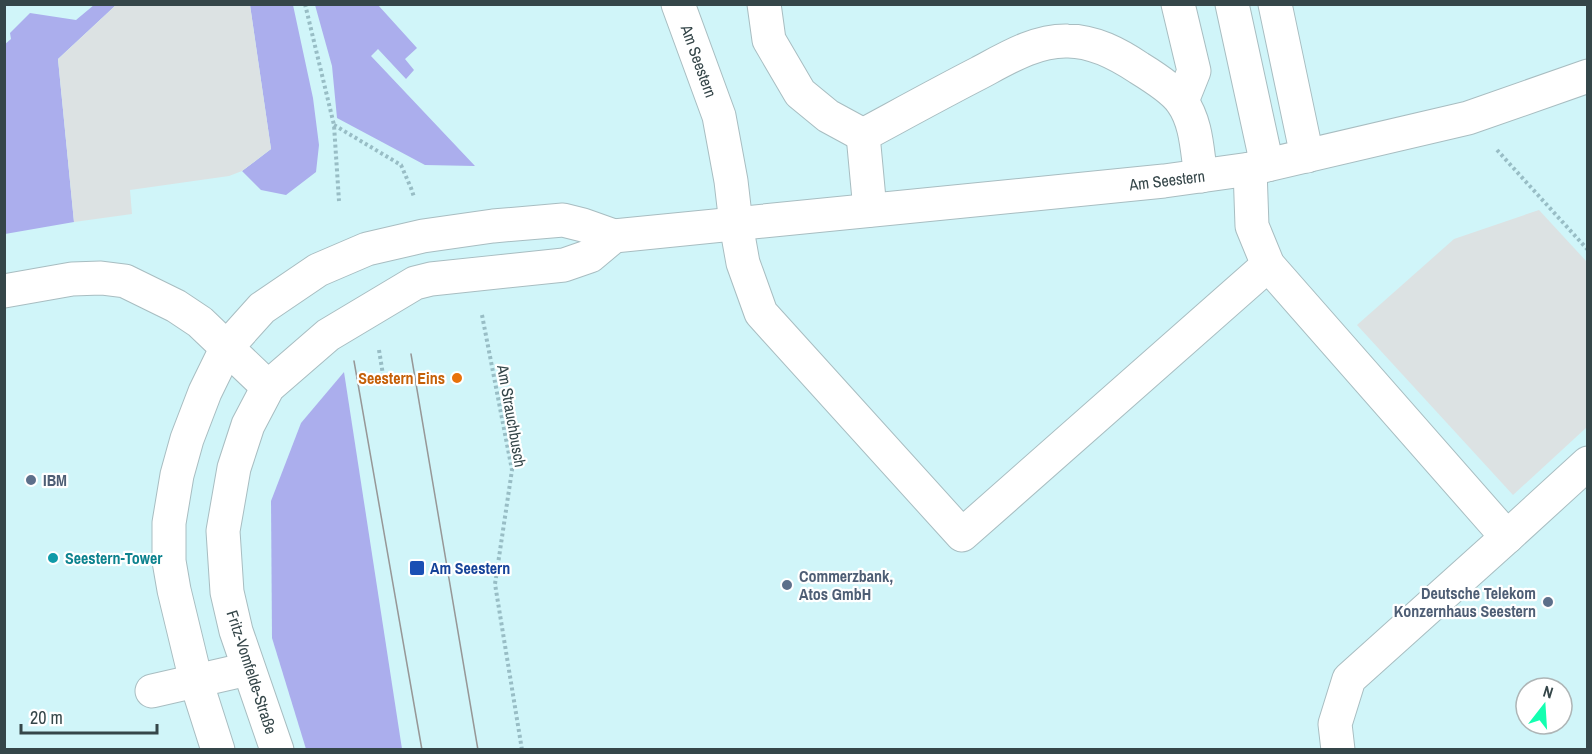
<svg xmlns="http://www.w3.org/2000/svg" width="1592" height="754" viewBox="0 0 1592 754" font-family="'Archivo Narrow',sans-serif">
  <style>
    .commercial { fill: #d0f5f9; fill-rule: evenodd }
    .green { fill: #abaeed }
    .parking { fill: #dce2e3 }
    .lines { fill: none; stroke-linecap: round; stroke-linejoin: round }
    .minor-casing { stroke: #a8bdc1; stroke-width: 35 }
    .path { stroke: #98bdc5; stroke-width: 4; stroke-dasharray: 3 3; stroke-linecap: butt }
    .minor { stroke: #fff; stroke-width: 33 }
    .tram { stroke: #979797; stroke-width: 1.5 }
    .food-dot { fill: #e8710a; stroke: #fff; stroke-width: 2 }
    .service-dot { fill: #5c6f8a; stroke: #fff; stroke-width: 2 }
    .culture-dot { fill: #0f9aa8; stroke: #fff; stroke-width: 2 }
    .transit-dot { fill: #1a4fb4; stroke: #fff; stroke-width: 2 }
    .labels { text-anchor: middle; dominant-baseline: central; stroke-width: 4.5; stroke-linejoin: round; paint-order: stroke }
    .street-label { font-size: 16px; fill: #354649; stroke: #fff }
    .food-label { font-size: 16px; font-weight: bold; fill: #c56008; stroke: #fff; text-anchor: end }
    .service-label { font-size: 16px; font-weight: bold; fill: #4e5e75; stroke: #fff; text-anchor: start }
    .culture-label { font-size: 16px; font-weight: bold; fill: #0d838f; stroke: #fff; text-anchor: start }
    .transit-label { font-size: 16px; font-weight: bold; fill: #164399; stroke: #fff; text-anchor: start }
  </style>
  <rect width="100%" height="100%" fill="#e7f2f5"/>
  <!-- commercial -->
  <path class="commercial" d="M4 5H1587V749H5ZM1526 688H1562V724H1526Z"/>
  <!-- green -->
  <g class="green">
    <polygon points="94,5 116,5 58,59 74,222 5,234 4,45 11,39 10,33 30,13 76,20"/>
    <polygon points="250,5 293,5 313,98 319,145 316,172 286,195 261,190 242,171 271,149"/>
    <polygon points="315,5 378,5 417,48 405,59 414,70 406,79 378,49 371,56 475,166 425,165 337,118 332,66"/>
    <polygon points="344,372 402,749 306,749 272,638 271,501 301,423"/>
  </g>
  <!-- parking -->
  <g class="parking">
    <polygon points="116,5 250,5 271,149 242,171 229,176 130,190 132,214 74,222 58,59"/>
    <polygon points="1539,210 1587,262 1587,427 1513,495 1357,325 1454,239"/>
  </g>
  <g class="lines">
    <defs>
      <g id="minor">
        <polyline points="678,4 719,116 731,181 736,224 743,263 761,313 962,535 1268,265"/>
        <polyline points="764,4 769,40 800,93 828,116 863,135"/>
        <polyline points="1178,4 1194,71 1182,101"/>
        <polyline points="1232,4 1267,165"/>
        <polyline points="1275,4 1307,156"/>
        <polyline points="1250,169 1252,226 1268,265 1507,537 1349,679 1335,724 1338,750"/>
        <path d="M870 210 863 135C902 114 940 93 979 73 1007 58 1036 40 1068 41 1094 41 1118 54 1139 68 1152 76 1174 90 1182 102 1197 123 1197 152 1201 176"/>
        <polyline points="4,291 72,279 101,278 125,281 176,306 200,322 268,387"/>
        <polyline points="1507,537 1588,463"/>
        <polyline points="152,691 248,669"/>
        <polyline points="218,750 196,681 174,590 169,561 169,523 177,475 187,439 205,392 227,347 262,308 318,270 367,249 423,236 493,226 563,220 583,225 614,236 1164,181 1250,169 1468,118 1588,76"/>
        <polyline points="277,750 236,631 227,592 223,531 234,468 248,425 268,387 328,335 415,283 431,279 564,265 590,256 614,236"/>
      </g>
    </defs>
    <!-- minor casing -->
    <use href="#minor" class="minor-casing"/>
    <!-- path -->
    <g class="path">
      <polyline points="305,4 334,125 339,201"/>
      <polyline points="334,125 401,165 411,188 414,197"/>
      <polyline points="1497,150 1588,250"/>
      <polyline points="482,315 512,470 495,584 522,750"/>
      <polyline points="379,350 384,381"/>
    </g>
    <!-- minor -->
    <use href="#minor" class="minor"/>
    <!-- tram -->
    <g class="tram">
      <polyline points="411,354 478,750"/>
      <polyline points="354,361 422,750"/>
    </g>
  </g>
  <!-- markers -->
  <circle class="food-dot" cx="457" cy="378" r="6"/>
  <g class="service-dot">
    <circle cx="31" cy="480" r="6"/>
    <circle cx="787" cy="585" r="6"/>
    <circle cx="1548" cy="602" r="6"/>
  </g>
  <circle class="culture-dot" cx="53" cy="558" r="6"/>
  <rect class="transit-dot" x="409" y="560" width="16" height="16" rx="3"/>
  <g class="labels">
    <!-- street labels -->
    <g class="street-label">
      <text transform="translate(699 61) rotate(70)">Am Seestern</text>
      <text transform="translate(1167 180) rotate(-7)">Am Seestern</text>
      <text transform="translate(512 416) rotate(80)">Am Strauchbusch</text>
      <text transform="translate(252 672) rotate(72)">Fritz-Vomfelde-Straße</text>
    </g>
    <!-- food labels -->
    <g class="food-label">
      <text x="445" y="378">Seestern Eins</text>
    </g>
    <!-- service labels -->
    <g class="service-label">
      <text x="43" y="480">IBM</text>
      <text x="799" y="576">Commerzbank,<tspan x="799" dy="18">Atos GmbH</tspan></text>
      <text x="1536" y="593" text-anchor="end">Deutsche Telekom<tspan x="1536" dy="18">Konzernhaus Seestern</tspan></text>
    </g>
    <!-- culture labels -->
    <g class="culture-label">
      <text x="65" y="558">Seestern-Tower</text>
    </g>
    <!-- transit labels -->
    <g class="transit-label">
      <text x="430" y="568">Am Seestern</text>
    </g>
  </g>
  <!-- border -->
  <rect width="1592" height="754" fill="none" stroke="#354649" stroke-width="12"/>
  <!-- north arrow -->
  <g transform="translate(1544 706) rotate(17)"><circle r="28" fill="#ffffff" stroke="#aeb5b6" stroke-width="1.5"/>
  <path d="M0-4.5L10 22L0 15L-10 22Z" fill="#13ffb0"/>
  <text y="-9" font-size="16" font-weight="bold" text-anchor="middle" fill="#354649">N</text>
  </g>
  <!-- scale -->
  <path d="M21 724v9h136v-9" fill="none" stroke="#354649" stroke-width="3"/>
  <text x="30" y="724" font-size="18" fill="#354649" stroke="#ffffff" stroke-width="4.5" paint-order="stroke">20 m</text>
</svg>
